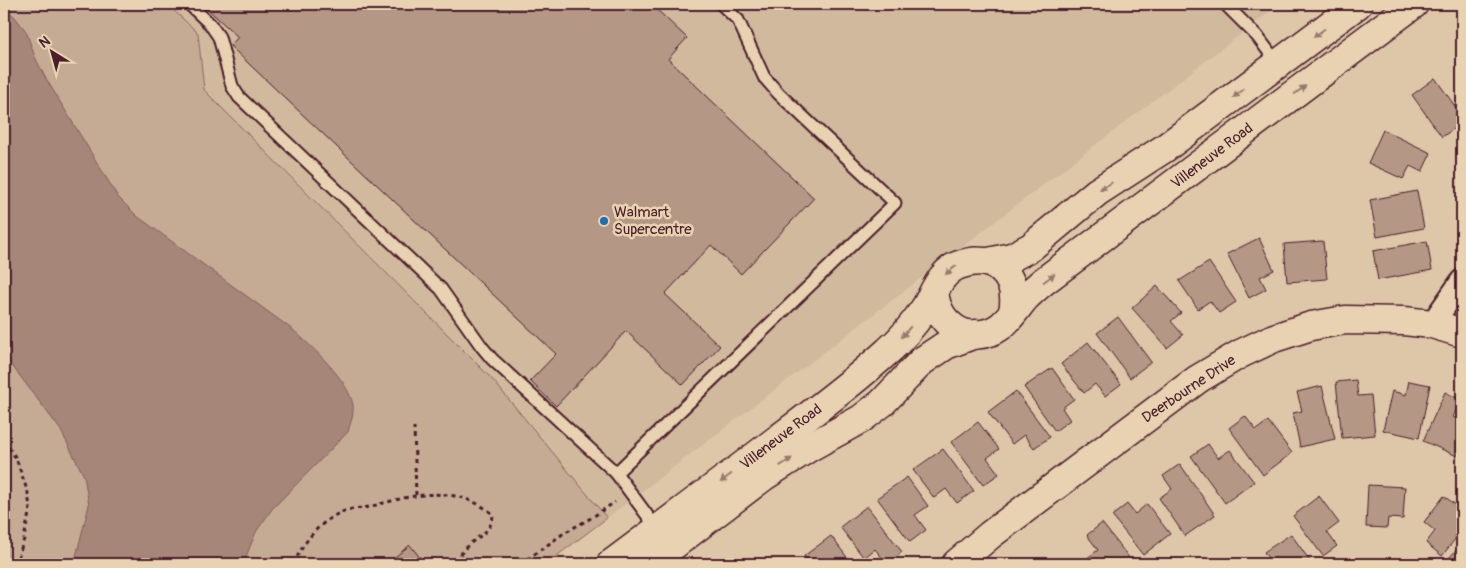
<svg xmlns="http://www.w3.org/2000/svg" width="1466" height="568" viewBox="0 0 1466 568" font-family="Pangolin,sans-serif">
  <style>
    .built { fill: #d1b99e }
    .green { fill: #c6ab94; stroke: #886560 }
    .water { fill: #a68679; stroke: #815d5a }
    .building { fill: #b49885; stroke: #4a1f2b }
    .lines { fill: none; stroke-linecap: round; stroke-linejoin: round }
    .lane-casing { stroke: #4a1f2b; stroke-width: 15 }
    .street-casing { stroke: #4a1f2b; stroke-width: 26 }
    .secondary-casing { stroke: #4a1f2b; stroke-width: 31 }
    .path { stroke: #4a1f2b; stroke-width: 3; stroke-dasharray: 4 4; stroke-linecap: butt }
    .lane { stroke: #e8d2b1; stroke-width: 11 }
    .street { stroke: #e8d2b1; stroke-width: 22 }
    .secondary { stroke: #e8d2b1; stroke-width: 28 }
    .oneway { fill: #99786e }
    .poi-dot { fill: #1f6fb2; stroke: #e8d2b1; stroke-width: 2 }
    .labels { text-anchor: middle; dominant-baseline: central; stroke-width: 5; stroke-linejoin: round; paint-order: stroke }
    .street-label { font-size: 15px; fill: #4a1f2b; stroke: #e8d2b1 }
    .poi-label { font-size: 15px; fill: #4a1f2b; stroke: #e8d2b1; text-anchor: start }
  </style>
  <rect width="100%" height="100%" fill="#dec7a9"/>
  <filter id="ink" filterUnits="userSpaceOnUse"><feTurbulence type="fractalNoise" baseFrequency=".02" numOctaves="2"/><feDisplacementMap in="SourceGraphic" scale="10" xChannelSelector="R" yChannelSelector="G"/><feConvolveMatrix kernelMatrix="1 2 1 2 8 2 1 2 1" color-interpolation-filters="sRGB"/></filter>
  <g filter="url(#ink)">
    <!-- built -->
    <polygon class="built" points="167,4 1280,4 607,518 491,378 204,90 198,33"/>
    <!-- green -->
    <polygon class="green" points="4,4 167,4 198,33 204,90 491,378 607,518 546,564 4,564"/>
    <!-- water -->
    <path class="water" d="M4 6 15 17 26 31 35 57 45 77 118 197 137 216 293 330C312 347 348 379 353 405 354 415 350 424 348 432L272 509 256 532 243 564H74L89 505 84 476 60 429 4 355Z"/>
    <!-- building -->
    <g class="building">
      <polygon points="202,4 651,4 687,38 668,59 814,198 741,274 711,245 665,294 720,346 683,385 626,331 556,406 530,381 556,354 230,46 238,37"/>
      <polygon points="1435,78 1462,116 1462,123 1442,137 1412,95"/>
      <polygon points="1383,130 1431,153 1422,172 1410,166 1403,179 1368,163"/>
      <polygon points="1417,191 1424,228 1377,237 1370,200"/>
      <polygon points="1259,238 1274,270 1260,277 1266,289 1249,298 1227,254"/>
      <polygon points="1323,241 1327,279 1287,282 1284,244"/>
      <polygon points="1427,241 1432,270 1378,280 1373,251"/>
      <polygon points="1209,262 1236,302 1219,313 1210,301 1198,309 1179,281"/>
      <polygon points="1157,286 1181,313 1171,321 1183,335 1167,348 1132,308"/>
      <polygon points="1118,317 1151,362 1130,378 1097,333"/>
      <polygon points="1088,342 1121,384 1105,396 1095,384 1084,393 1061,364"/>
      <polygon points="1052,368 1074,399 1062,408 1070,420 1055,431 1024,387"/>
      <polygon points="1356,380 1358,396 1371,395 1375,435 1342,438 1336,382"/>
      <polygon points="1409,381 1430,385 1419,438 1383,430 1392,391 1406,395"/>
      <polygon points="1322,386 1335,439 1300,447 1293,413 1302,411 1297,392"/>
      <polygon points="1016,391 1050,437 1034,448 1024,435 1012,444 988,412"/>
      <polygon points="1445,392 1461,400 1453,417 1462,421 1462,445 1457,456 1423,441"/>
      <polygon points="1245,416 1256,430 1268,421 1292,453 1263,475 1229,428"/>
      <polygon points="978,422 999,449 987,458 999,474 983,485 951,442"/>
      <polygon points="1208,444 1218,458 1230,450 1254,482 1225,503 1191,456"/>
      <polygon points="943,449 974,491 957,503 946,489 934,498 913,470"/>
      <polygon points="1180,464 1215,515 1185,536 1159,498 1172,489 1163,476"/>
      <polygon points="907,477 928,506 915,515 926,530 910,542 877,498"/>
      <polygon points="1368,485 1405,487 1403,519 1388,518 1387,528 1366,527"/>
      <polygon points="1319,496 1339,523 1327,532 1337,546 1323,556 1293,516"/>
      <polygon points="1444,496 1462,510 1462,530 1442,556 1426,543 1435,531 1424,522"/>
      <polygon points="1127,504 1135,514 1147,504 1170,534 1143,555 1112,516"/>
      <polygon points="867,506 902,552 887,564 875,549 864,558 840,527"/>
      <polygon points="1102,523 1134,564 1089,564 1086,559 1098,550 1087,535"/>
      <polygon points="1291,534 1310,561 1306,564 1272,564 1264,552"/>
      <polygon points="831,536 852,564 810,564 804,556"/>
      <polygon points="1462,544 1462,564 1450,564 1446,561"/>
      <polygon points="410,545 425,564 386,564"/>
    </g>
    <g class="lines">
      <defs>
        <g id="lane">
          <polyline points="189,4 210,24 219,37 232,86 239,97 441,289 482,347 492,359 616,473 658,530"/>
          <polyline points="1225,4 1257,36 1278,64"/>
          <polyline points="616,473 895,203 779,94 764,77 738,20 721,4"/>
        </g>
        <polyline id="street" points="1432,324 1462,281"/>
        <g id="secondary">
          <polyline points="989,262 1012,257 1031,247 1097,192 1165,148 1358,4"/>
          <path d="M934 292C936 307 941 319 954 328 967 338 988 336 1001 326 1011 318 1018 306 1026 297 1032 291 1038 286 1044 281L1414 4"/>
          <path d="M611 564C667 522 723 481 778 439 815 411 853 383 888 351 902 339 914 324 925 308 934 293 941 271 959 265 994 252 1020 276 1013 312"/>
          <polyline points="649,564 763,477 810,447 861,419 882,403 922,361 946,345 975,334"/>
          <polyline points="956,564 990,535 1198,379 1240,354 1274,338 1311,326 1345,320 1404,321 1432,324 1462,333"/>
        </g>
      </defs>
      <!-- lane casing -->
      <use href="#lane" class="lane-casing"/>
      <!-- street casing -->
      <use href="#street" class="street-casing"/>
      <!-- secondary casing -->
      <use href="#secondary" class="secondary-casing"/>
      <!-- path -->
      <g class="path">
        <polyline points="414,427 416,496"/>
        <polyline points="4,441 16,458 28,493 30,508 24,539 16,564"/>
        <path d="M294 564C303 542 319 522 342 512 350 508 360 509 369 507 412 495 454 483 493 514 493 536 467 539 460 556 459 558 460 561 460 564"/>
        <polyline points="521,564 564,533 591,518 615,502"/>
      </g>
      <!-- lane -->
      <use href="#lane" class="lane"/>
      <!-- street -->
      <use href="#street" class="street"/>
      <!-- secondary -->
      <use href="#secondary" class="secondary"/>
    </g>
    <!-- one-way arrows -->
    <defs><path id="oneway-solid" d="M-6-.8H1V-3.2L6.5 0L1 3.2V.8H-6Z" transform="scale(1.25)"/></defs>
    <g class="oneway">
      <use href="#oneway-solid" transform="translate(1319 33) rotate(143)"/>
      <use href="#oneway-solid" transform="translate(1300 90) rotate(-37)"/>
      <use href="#oneway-solid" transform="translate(1239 93) rotate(143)"/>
      <use href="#oneway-solid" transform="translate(1106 186) rotate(150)"/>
      <use href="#oneway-solid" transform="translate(951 270) rotate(142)"/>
      <use href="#oneway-solid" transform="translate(1049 278) rotate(-37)"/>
      <use href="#oneway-solid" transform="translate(906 332) rotate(130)"/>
      <use href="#oneway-solid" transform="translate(786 462) rotate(-33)"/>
      <use href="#oneway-solid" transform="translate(726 478) rotate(143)"/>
    </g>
  </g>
  <!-- markers -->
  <circle class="poi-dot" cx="604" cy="221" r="5"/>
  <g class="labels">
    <!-- street labels -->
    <g class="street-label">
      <text transform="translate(1212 156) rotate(-37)">Villeneuve Road</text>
      <text transform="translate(1189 389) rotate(-34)">Deerbourne Drive</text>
      <text transform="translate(781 437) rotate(-37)">Villeneuve Road</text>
    </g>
    <!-- poi labels -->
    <g class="poi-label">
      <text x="614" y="212">Walmart<tspan x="614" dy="17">Supercentre</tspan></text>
    </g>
  </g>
  <!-- margin -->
  <rect width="1466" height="568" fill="none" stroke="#e8d2b1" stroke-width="20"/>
  <rect x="10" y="10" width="1446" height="548" fill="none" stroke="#4a1f2b" stroke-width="2" filter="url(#ink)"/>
  <!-- north arrow -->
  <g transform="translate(52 52) rotate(323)" stroke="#e8d2b1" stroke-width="4" paint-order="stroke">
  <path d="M0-4L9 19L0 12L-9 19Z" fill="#4a1f2b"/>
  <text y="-8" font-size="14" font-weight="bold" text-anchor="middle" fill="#4a1f2b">N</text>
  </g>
</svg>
